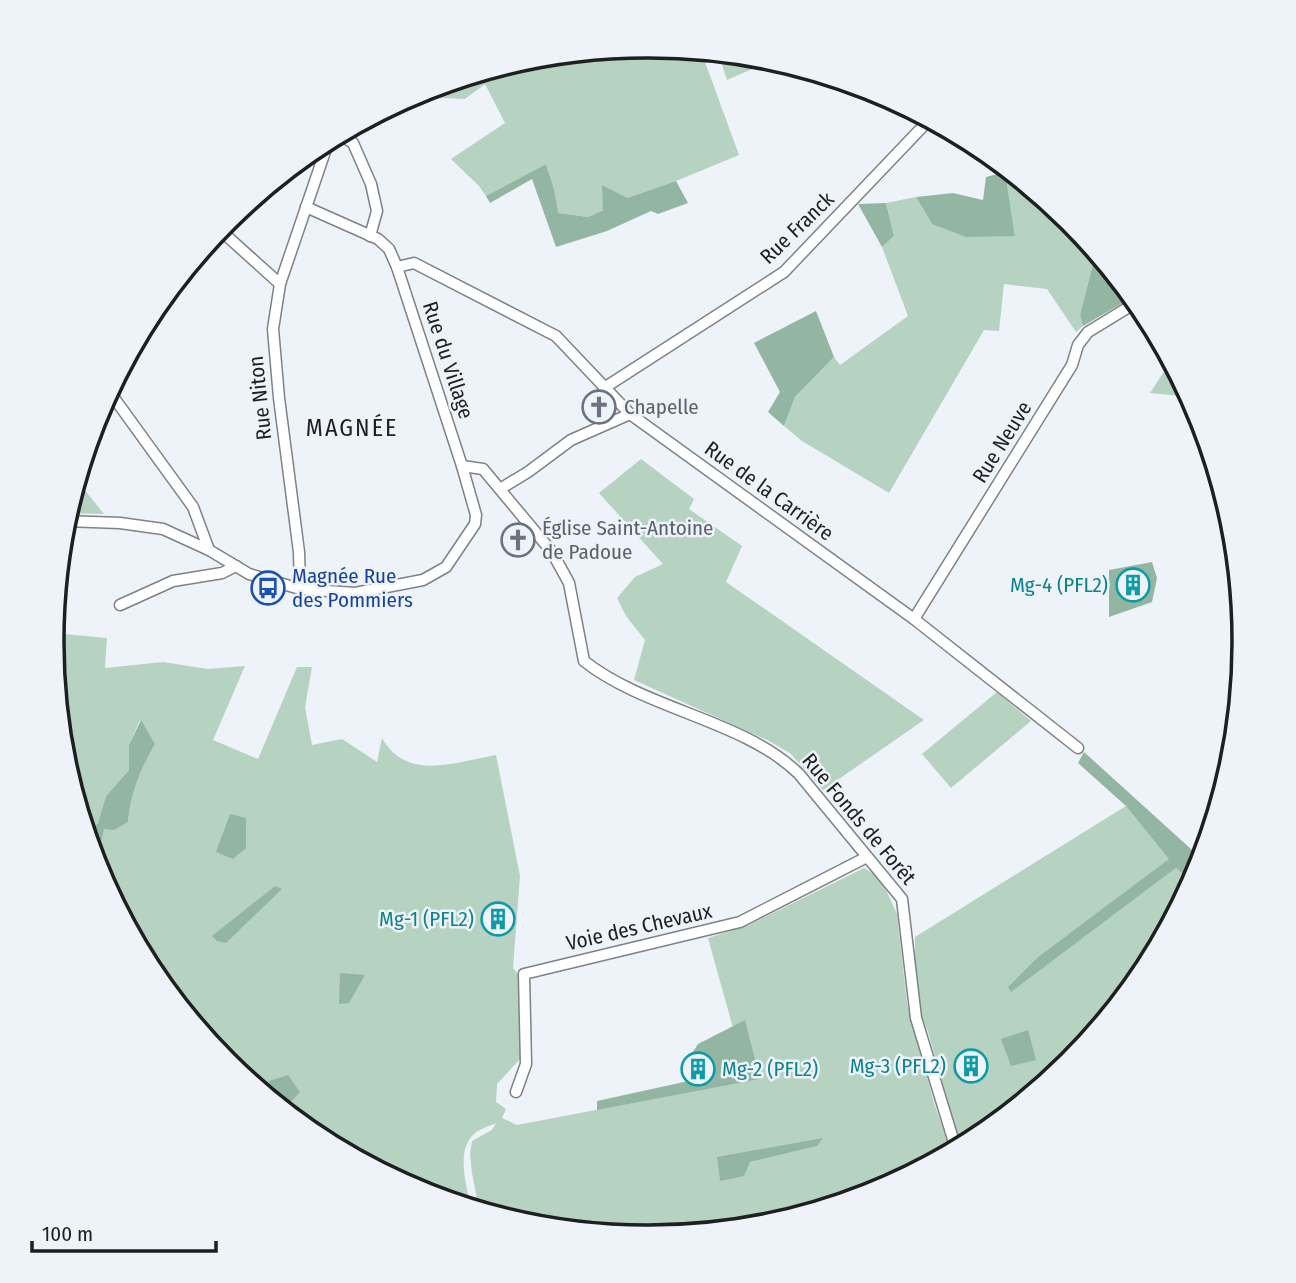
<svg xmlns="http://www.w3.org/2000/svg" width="1296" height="1283" viewBox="0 0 1296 1283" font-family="'Fira Sans Condensed',sans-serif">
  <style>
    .green { fill: #b6d2c1; fill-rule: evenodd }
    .forest { fill: #92b6a1 }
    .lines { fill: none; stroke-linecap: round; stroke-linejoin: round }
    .minor-casing { stroke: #7e8287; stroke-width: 13 }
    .minor { stroke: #fff; stroke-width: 10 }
    .labels { text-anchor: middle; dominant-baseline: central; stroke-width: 5; stroke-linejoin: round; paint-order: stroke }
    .street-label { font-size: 21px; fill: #1d1f21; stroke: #eef3f9 }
    .worship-label { font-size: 21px; fill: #5b616d; stroke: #eef3f9; text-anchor: start }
    .transit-label { font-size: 21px; fill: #164399; stroke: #eef3f9; text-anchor: start }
    .culture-label { font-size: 21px; fill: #0d838f; stroke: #eef3f9; text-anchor: end }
    .quarter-label { font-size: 24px; letter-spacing: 2px; fill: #1d1f21; stroke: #eef3f9 }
    .rim { fill: none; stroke: #1d1f21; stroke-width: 3.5 }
  </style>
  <rect width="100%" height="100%" fill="#eef3f9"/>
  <!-- green -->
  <g class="green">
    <polygon points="648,46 701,51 739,155 676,181 627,198 588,217 557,213 554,189 546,164 486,196 479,186 451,159 505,123 485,84 465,99 421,97 418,92 532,57 545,56 555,60 568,53"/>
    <polygon points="718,52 758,56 759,66 727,80"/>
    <polygon points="1008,170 1070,220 1096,252 1080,315 1083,326 1076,332 1047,289 1004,284 999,331 984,330 889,493 802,441 784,426 795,397 834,357 840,365 908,316 882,247 894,236 886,203 916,197 932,224 1015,236 1005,172"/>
    <polygon points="1169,364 1173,365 1190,397 1150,393"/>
    <polygon points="641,459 694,499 689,509 742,546 726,582 924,720 823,790 790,753 767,740 634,680 645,640 626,616 617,598 635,577 663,564 599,493"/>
    <polygon points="77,480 104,514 67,513"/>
    <path d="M53 633 107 638 105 668 163 662 208 669 245 666 213 740 258 759 297 667H312L305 707 312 745 342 739 377 762 382 738C407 782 455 762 496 755L520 876 513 968 520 976 521 1058 497 1084 496 1102 506 1109 502 1118 517 1125 759 1079 745 1021 733 1028 708 938 749 925 864 868 880 877 897 914 907 1003 934 1103 951 1152 876 1192 764 1226 648 1237 531 1226 479 1210 472 1173 470 1154 472 1141 492 1130 496 1123C489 1126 477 1130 472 1136 456 1154 467 1187 471 1208L420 1192 317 1137 281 1107H285L269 1081 268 1097 226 1063 152 972 97 869 92 845 104 829 128 822C131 792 140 770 155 744L140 720 129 745V770L106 796 99 824 89 827 87 836 63 757 65 751 63 750ZM817 1146 750 1162 720 1181 718 1157Z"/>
    <polygon points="997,692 1031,721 951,788 922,754"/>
    <polygon points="1126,806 1170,859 1038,957 1012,991 1176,868 1192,882 1143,973 1069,1063 979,1137 963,1146 959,1140 928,1032 918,1007 915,971 915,937"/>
  </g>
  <!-- forest -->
  <g class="forest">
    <polygon points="546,164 554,189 558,213 588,217 603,210 602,185 627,198 676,181 688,203 658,214 651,211 607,231 556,247 532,179 490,203 486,196"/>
    <polygon points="1005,172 1015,236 966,237 932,224 916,197 953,193 983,200 986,177"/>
    <polygon points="886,203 894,236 882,247 858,204"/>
    <polygon points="1096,252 1133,297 1083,326 1080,315"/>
    <polygon points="816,311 834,357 795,397 784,426 768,412 780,392 754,343"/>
    <polygon points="1152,562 1157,578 1152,602 1109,617 1109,570"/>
    <path d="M141 720 155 744C140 770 131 792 128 822L114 830 104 829 101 843 92 845 91 848 87 836 88 827 98 824 106 796 129 770V745Z"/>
    <polygon points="1084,752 1202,859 1192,882 1176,868 1011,992 1008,987 1038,957 1169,859 1126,806 1078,763"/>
    <polygon points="230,814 246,818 246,848 233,859 216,852"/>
    <polygon points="275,886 282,889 226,943 217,941 212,936"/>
    <polygon points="340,973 365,975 349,1003 339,1004"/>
    <polygon points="745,1020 760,1079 597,1110 597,1101 693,1080 686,1063 698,1044"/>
    <polygon points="1028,1030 1036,1060 1011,1066 1001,1039"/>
    <polygon points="288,1075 300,1092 285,1108 281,1107 268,1097 269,1081"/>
    <polygon points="823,1138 817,1146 750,1162 744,1176 720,1181 717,1157"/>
  </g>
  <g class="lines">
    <defs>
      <g id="minor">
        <polyline points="339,134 353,143 371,184 377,211 370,236"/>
        <polyline points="219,229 280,284"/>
        <polyline points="397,267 414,263 556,336 630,414 914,619 1078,748"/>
        <polyline points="604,388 784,272 930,119"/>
        <polyline points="109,391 193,507 209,550"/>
        <path d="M462 466 483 469 552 552 569 583 584 661C646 710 744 720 799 774L902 899 916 1018 956 1149"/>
        <polyline points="500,489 528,472 571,440 630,414"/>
        <polyline points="65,521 120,523 163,529 209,550 249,574 300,589 355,593 423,580 446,567 475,524 476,515 462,466 397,267 389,249 378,239 306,207"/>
        <polyline points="300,589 299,552 279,398 273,329 280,284 329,140"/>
        <polyline points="120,605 173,581 222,573 236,566"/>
        <polyline points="914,619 1072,365 1078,345 1088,332 1137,302"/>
        <polyline points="516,1092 526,1064 524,974 740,922 867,857"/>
      </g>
    </defs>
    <!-- minor casing -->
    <use href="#minor" class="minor-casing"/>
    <!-- minor -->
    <use href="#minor" class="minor"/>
  </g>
  <!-- icons -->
  <defs>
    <symbol id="church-ring" viewBox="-11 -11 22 22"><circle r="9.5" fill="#eef3f9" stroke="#6b7280" stroke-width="1.5"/><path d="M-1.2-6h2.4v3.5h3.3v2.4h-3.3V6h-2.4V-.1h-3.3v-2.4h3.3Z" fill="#6b7280"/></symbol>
    <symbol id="building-ring" viewBox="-11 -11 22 22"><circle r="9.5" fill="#eef3f9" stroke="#0f9aa8" stroke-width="1.5"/><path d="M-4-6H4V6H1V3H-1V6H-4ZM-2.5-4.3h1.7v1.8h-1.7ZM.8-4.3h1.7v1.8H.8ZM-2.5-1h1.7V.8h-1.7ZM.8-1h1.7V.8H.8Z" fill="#0f9aa8"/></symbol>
    <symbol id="bus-ring" viewBox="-11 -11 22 22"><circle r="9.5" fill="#eef3f9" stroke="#1a4fb4" stroke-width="1.5"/><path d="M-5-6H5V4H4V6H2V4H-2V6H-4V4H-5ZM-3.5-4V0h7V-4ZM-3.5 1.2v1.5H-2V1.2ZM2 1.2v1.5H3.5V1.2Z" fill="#1a4fb4"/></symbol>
  </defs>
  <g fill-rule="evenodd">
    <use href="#church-ring" x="580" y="388" width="38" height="38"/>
    <use href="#church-ring" x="499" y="521" width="38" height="38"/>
    <use href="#building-ring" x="1114" y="566" width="38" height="38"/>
    <use href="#bus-ring" x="249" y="569" width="38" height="38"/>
    <use href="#building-ring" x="479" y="900" width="38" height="38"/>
    <use href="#building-ring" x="952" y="1047" width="38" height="38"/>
    <use href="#building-ring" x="679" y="1050" width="38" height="38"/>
  </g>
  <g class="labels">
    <!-- street labels -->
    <g class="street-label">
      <text transform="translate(797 228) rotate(-44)">Rue Franck</text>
      <text transform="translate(448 360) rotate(72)">Rue du Village</text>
      <text transform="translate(260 398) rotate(-96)">Rue Niton</text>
      <text transform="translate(1002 442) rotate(-58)">Rue Neuve</text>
      <text transform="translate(769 491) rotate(36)">Rue de la Carrière</text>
      <text transform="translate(859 819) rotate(50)">Rue Fonds de Forêt</text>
      <text transform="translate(639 927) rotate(-13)">Voie des Chevaux</text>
    </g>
    <!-- worship labels -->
    <g class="worship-label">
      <text x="624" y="407">Chapelle</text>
      <text x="542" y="528">Église Saint-Antoine<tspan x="542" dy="24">de Padoue</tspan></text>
    </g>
    <!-- transit labels -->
    <g class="transit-label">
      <text x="292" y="576">Magnée Rue<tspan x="292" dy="24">des Pommiers</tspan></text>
    </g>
    <!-- culture labels -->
    <g class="culture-label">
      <text x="1108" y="585">Mg-4 (PFL2)</text>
      <text x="474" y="919">Mg-1 (PFL2)</text>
      <text x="946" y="1066">Mg-3 (PFL2)</text>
      <text x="722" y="1069" text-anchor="start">Mg-2 (PFL2)</text>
    </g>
    <!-- quarter labels -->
    <g class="quarter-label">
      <text x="352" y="428">MAGNÉE</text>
    </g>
  </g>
  <!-- crop -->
  <path d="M0 0H1296V1283H0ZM647 58H649A583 583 0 0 1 1232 641V642A583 583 0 0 1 649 1225H647A583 583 0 0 1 64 642V641A583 583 0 0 1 647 58Z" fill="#eef3f9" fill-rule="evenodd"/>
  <path class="rim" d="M647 58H649A583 583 0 0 1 1232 641V642A583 583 0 0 1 649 1225H647A583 583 0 0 1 64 642V641A583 583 0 0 1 647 58Z"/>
  <!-- scale -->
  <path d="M32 1241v10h184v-10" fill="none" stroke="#1d1f21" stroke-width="3.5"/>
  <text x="42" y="1241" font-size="21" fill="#1d1f21" stroke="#eef3f9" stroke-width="5" paint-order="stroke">100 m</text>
</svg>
